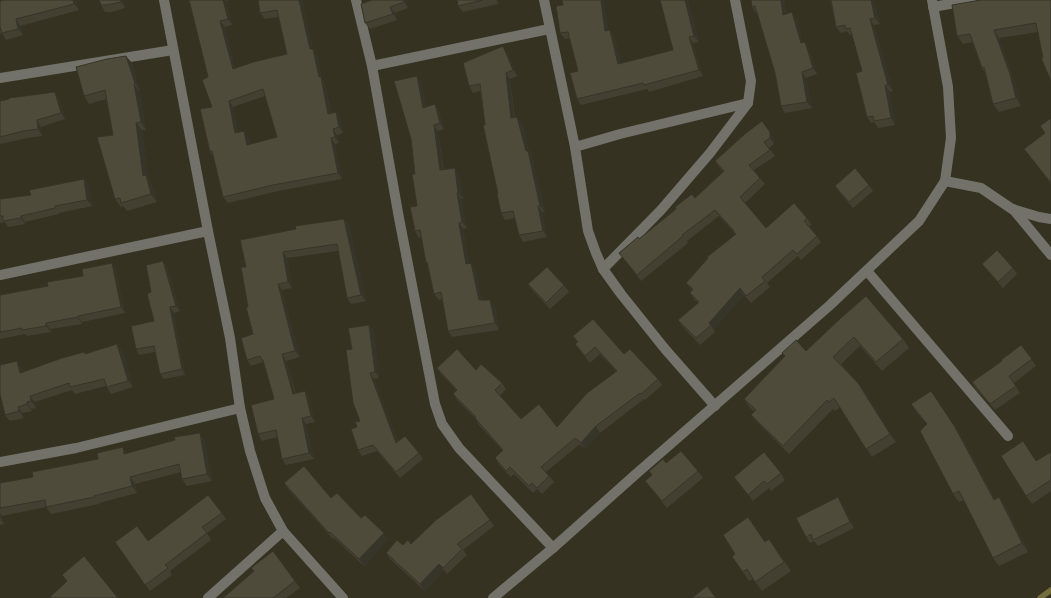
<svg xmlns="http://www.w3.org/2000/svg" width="1051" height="598" viewBox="0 0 1051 598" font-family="'IBM Plex Sans',sans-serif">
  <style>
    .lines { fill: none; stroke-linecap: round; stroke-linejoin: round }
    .stream { stroke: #766d3c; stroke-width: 5.5 }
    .street { stroke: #73726a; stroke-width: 10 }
    .wall { fill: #434032; fill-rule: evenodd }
    .shaded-wall { fill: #373429 }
    .building { fill: #4e4b3a; stroke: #373429; fill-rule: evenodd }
  </style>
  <rect width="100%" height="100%" fill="#353221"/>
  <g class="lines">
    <!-- stream -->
    <polyline class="stream" points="1040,598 1051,590"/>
    <!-- street -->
    <g class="street">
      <polyline points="164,0 208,231 230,338 240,408 250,451 265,498 283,531 343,598"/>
      <polyline points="356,0 372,66 399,218 435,404 442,424 459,448 553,548"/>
      <polyline points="544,0 575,147 588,231 596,253 603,269 621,294 665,349 715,406"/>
      <polyline points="933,7 971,0"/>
      <polyline points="372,66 549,29"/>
      <polyline points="0,78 173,50"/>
      <polyline points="575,147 620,134 748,103"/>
      <polyline points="945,181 981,188 1012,209 1039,217 1051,219"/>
      <polyline points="1013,209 1051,255"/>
      <polyline points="603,269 661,210 710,153 748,103 751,81 735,0"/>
      <polyline points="867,271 1008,436"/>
      <polyline points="0,275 208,231"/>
      <polyline points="0,462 76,448 240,408"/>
      <polyline points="208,598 283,531"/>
      <polyline points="493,598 553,548 636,474 829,306 919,221 945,181 951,138 948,87 932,0"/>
    </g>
  </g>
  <!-- wall -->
  <g class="wall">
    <polygon points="5,0 76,0 79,10 20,26 23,35 6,40 2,33 0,34 0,1"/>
    <polygon points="99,0 124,0 125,8 112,12 105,12 101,5"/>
    <path d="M188 0H230L226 1 232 25 225 27 235 68 287 54 278 17 265 19 260 13 258 0H302L305 15 313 49 317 55 322 79 325 83 331 113 336 112 340 118 343 133 337 135 339 143 335 144 342 179 278 191 228 203 223 197 214 158 210 152 212 107 208 77 190 2ZM265 96 277 137 250 144 249 138 238 133 233 107Z"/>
    <polygon points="406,0 408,8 395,13 397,20 370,29 365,23 361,4"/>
    <polygon points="457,0 497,0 498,4 463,12 458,6"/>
    <polygon points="688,0 699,42 693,43 703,76 649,92 647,89 581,105 577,99 578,71 569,38 565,39 560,33 563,5 609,30 610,30 614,36 621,64 673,50"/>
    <polygon points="751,0 784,0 786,14 797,19 803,43 809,48 817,74 806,78 812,108 785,113 781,106 775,73 757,13 756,13 752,7"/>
    <polygon points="830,0 874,0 880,24 874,25 893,91 890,92 895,125 878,128 874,122 871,123 867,117 862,71 852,35 850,35 847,31 841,33 836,27"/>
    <polygon points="1051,0 1043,58 1038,32 999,38 1015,82 1021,106 999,112 993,104 985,73 982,68 973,42 963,44 957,36"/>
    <polygon points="507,52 517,76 510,79 515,117 517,117 522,123 529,152 532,157 545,212 542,212 547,237 523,242 519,235 515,218 505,220 501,213 498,194 485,125 480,91 473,93 469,86"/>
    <polygon points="132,63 140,91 139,91 146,130 142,130 148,178 151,183 157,202 127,211 123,206 121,207 115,199 113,135 106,99 89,104 84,96"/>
    <polygon points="417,76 421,82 426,107 439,111 444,129 438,131 444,170 459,175 463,199 461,199 467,228 463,229 469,264 471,263 475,269 482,300 495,306 499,330 452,337 448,331 442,299 439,300 434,294 428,266 426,263 421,237 419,238 415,231 417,206 415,174 411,139"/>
    <polygon points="59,98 65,119 41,127 42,136 28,138 0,144 0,101"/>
    <polygon points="1051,118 1051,184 1024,149 1045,133"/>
    <polygon points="746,133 774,138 774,144 769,148 775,156 754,170 760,178 765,184 745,203 766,228 807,218 812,225 809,227 817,236 821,242 801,260 798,256 767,283 770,287 751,303 744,295 713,329 715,332 700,345 682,326 678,320 698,303 694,299 690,293 692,290 686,283 735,234 733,231 719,216 687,241 688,243 641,281 619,253 639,239 695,198 723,172 715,161"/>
    <polygon points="84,179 88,185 92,206 59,213 59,214 25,222 25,224 8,227 5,222 0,223 0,199 31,195"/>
    <polygon points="869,185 873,191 853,208 839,192 835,186"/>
    <polygon points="344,219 349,225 366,301 351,304 347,298 338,251 287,258 292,288 282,290 300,357 286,361 296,393 305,391 309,397 315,422 306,424 314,459 286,465 282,459 277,437 262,441 258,434 274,399 263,362 251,366 247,360 253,334 248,307 246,267 296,229"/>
    <polygon points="163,261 167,267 180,311 174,313 185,375 164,379 160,374 155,352 139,355 136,349 154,321"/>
    <polygon points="112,263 116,270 125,313 82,322 82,324 50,329 51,332 27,336 25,334 0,339 0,295 48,286 83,276"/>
    <polygon points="982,264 1013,268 1017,274 1003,288 987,270"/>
    <polygon points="528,284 564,285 569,292 550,309 533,291"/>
    <polygon points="842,317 903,339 909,348 882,371 860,346 841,364 858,383 896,442 872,457 840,407 835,411 833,409 789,454 758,423 751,415 754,411 750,408 744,399 785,357 782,353 806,351"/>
    <polygon points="369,325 374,331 379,378 374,379 398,442 419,453 423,459 400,478 377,451 362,456 358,450 357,427 360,421 352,349"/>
    <polygon points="573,336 624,354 658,379 662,385 645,400 644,399 600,433 585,449 580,444 546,472 554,482 542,494 537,489 533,493 514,474 511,477 499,465 495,458 503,451 479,425 475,418 457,400 453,394 456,390 441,374 437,368 476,370 502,383 506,389 500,396 521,419 557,427 616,371 600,354 590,363 575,344 577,342"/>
    <polygon points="117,344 122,351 133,387 111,394 106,386 75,394 72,390 35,402 36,408 31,409 32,411 22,413 24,418 10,421 5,415 17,361 21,367 22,372"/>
    <polygon points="1021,345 1036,366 1014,383 1020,393 995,410 976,389 972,382 1002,361"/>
    <polygon points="931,391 961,436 995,499 999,497 1005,506 1028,552 999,566 993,558 964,500 959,502 953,494 927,424 917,413 911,404"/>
    <polygon points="204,439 212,481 187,486 182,479 181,472 135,484 137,493 99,503 99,504 51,514 46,507 2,516 4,524 0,525 0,483 33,477 98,459 127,453"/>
    <polygon points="1023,441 1036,461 1051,452 1051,491 1032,504 1026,496"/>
    <polygon points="649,471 698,471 703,478 667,508 645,481 652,475"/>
    <polygon points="781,473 785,480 771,491 769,488 753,501 734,477"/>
    <polygon points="284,483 331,498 361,518 388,539 364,566 334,538 333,539 289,490"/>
    <polygon points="471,494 494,526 463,550 467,555 447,574 444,570 425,591 390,559 386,553 403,545 411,544"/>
    <polygon points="838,497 842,504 854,528 818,546 814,541 810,543 806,537"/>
    <polygon points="222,513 226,519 207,533 211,540 170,571 172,575 150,591 115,542 148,541"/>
    <polygon points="769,539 791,571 762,591 753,579 749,581 732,557 765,542"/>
    <polygon points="273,551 300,588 286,598 223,598 254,571"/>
  </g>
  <!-- shaded-wall -->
  <g class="shaded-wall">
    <polygon points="73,0 76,0 79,10 74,4"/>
    <polygon points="120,0 124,0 125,8 121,2"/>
    <polygon points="223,0 226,0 226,1 232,25 228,19"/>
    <polygon points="299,0 302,0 305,15 313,49 317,55 322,79 325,83 332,120 328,114 319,77 310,49"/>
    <polygon points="403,0 406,0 408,8 404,2"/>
    <polygon points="601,0 604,0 610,37 605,31"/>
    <polygon points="685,0 688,0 699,42 694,36"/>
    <polygon points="781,0 784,0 787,21 783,15"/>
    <polygon points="871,0 874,0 880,24 875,18"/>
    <polygon points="390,7 395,13 397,20 393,14"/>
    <polygon points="792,12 797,19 805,49 801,43"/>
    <polygon points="16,19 20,26 23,35 18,29"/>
    <polygon points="870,19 874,25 893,91 888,85"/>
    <polygon points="220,21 225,27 237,75 233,69"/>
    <polygon points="610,30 614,36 622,70 618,64"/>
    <polygon points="994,30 999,38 1015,82 1021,106 1016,98"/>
    <polygon points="689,37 693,43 703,76 699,70"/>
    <polygon points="805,42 809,48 817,74 813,68"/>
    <polygon points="503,46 507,52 517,76 513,70"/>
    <polygon points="126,56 132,63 140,91 135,83"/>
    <polygon points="802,72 806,78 812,108 807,102"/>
    <polygon points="506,73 510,79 515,124 511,118"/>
    <polygon points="417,76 421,82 428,114 423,108"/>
    <polygon points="134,84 139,91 146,130 141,122"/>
    <polygon points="885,85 890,92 895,125 891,118"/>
    <polygon points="55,92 59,98 65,119 61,113"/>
    <polygon points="229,101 233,107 239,139 235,133"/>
    <polygon points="435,104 439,111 444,129 440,123"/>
    <polygon points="336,112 340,118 343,133 339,127"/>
    <polygon points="517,117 522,123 529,152 532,157 545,212 540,206 526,151"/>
    <polygon points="37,120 41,127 42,136 38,129"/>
    <polygon points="136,123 142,130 148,178 151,183 157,202 151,194 143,176"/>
    <polygon points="434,125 438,131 444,177 440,170"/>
    <polygon points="333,129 337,135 339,143 335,137"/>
    <polygon points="244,131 249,138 251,151 247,145"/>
    <polygon points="770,132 774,138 774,144 770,138"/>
    <polygon points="331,138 335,144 342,179 338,173"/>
    <polygon points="455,168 459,175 463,199 458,193"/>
    <polygon points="84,179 88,185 92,206 87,200"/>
    <polygon points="457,193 461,199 467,228 462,222"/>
    <polygon points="538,206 542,212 547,237 543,231"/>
    <polygon points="21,216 25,222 25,224 21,218"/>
    <polygon points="344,219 349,225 366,301 361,295"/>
    <polygon points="459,223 463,229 470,270 466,264"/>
    <polygon points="283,252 287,258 292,288 288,282"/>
    <polygon points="163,261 167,267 180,311 176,306"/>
    <polygon points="112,263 116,270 125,313 121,307"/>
    <polygon points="471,263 475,269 484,307 479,300"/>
    <polygon points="278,284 282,290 300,357 295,351"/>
    <polygon points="740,288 744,295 713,329 709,323"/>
    <polygon points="490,300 495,306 499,330 495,323"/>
    <polygon points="170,307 174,313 185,375 182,369"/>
    <polygon points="78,316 82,322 82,324 78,317"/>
    <polygon points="46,323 50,329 51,332 46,326"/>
    <polygon points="369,325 374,331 379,378 375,372"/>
    <polygon points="117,344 122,351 133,387 128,381"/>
    <polygon points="282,354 286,361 297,400 293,394"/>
    <polygon points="17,361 21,367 24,379 20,373"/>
    <polygon points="370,373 374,379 401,449 396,443"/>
    <polygon points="858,383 865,392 896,442 890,434"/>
    <polygon points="305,391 309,397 315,422 311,416"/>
    <polygon points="931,391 961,436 1000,508 994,500"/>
    <polygon points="30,396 35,402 36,408 31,401"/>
    <polygon points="27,402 31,409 32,411 27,404"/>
    <polygon points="18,407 22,413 24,418 19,411"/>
    <polygon points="302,418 306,424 314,459 309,453"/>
    <polygon points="596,426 600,433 585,449 581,443"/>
    <polygon points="200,433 204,439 212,481 207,474"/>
    <polygon points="123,447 128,454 124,454"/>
    <polygon points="130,477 135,484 137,493 132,486"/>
    <polygon points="838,497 842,504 854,528 850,522"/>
    <polygon points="999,497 1005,506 1028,552 1022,543"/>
    <polygon points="0,513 2,516 4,524 0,518"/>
    <polygon points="384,533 388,539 364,566 359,559"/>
    <polygon points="439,564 444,570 425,591 420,584"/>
  </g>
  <!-- building -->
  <g class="building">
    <polygon points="5,0 73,0 74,4 16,19 18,29 2,33 0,27 0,1"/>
    <polygon points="99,0 120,0 121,2 107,5 101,5"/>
    <path d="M189 0H223L228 19 220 21 233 69 253 62 287 54 277 10 260 13 258 0H299L310 49H313L319 77H321L328 114 336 112 339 127 333 129 335 137 331 138 338 173 273 185 223 197 212 151 210 152 200 109 212 107 202 80 208 77ZM263 89 277 137 247 145 244 131 235 133 229 101Z"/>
    <polygon points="372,0 403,0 404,2 390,7 393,14 365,23 361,4"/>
    <polygon points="457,0 483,0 458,6"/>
    <polygon points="562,0 601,0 605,31 610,30 618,64 673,50 660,0 685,0 694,36 689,37 699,70 644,85 643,83 577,99 570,73 578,71 568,32 560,33 556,6 563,5"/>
    <polygon points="751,0 781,0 783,15 792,12 801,43 805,42 813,68 802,72 807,102 781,106 775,73 755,6 752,7"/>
    <polygon points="831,0 871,0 875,18 870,19 888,85 885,85 891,118 874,121 873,116 867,117 856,73 862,71 850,28 846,29 845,25 836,27"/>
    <polygon points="981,0 1051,0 1051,81 1041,58 1043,58 1036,23 994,30 1010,74 1016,98 993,104 984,67 982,68 970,34 957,36 952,5"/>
    <polygon points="503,46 513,70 506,73 511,118 517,117 526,151 528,151 540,206 538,206 543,231 519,235 513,211 501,213 497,194 498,194 483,125 485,125 480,84 469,86 463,63"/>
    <polygon points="126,56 135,83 134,84 141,122 136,123 143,176 146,175 151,194 121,203 120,198 115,199 97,137 113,135 105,90 84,96 76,67 107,59"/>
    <polygon points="417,76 423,108 435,104 440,123 434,125 440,170 455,168 458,193 457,193 462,222 459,223 466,264 471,263 479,300 490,300 495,323 448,331 441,292 434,294 427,262 426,263 420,230 415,231 410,207 417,206 412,174 415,174 411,139 394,81"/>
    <polygon points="55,92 61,113 37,120 38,129 23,131 0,137 0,101 9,99 9,98"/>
    <polygon points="1051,118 1051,183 1024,149 1045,133 1040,126"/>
    <polygon points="762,121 770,132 770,138 764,142 770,150 749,165 760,178 740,197 766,228 794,203 807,218 804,221 817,236 797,254 793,250 762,277 765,281 746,296 740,288 709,323 711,325 696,338 678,320 699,302 690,293 693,289 686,283 708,258 707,257 736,234 733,231 734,231 715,210 682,235 683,236 637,275 619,253 638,237 639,239 676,209 675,207 692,194 695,198 724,171 715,161 746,133"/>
    <polygon points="855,168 869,185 849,202 835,186"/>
    <polygon points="84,179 87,200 55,206 55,208 21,216 21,218 3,221 3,216 0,216 0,199 31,195 29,190"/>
    <polygon points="344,219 361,295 347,298 337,244 283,252 288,282 278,284 295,351 282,354 293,394 305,391 311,416 302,418 309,453 282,459 276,430 258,434 251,405 274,399 263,360 262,360 260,356 247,360 241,338 253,334 246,307 248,307 241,267 246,267 240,240 296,229 295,226"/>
    <polygon points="997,250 1013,268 998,282 982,264"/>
    <polygon points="163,261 176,306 170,307 182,369 160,374 154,346 136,349 131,326 154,321 147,294 151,292 146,265"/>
    <polygon points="112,263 121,307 78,316 78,317 46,323 46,326 22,330 22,328 0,332 0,295 48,286 47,282 83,276 82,269"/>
    <polygon points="547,267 564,285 546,303 528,284"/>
    <polygon points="866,296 903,339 876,362 854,337 833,357 858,383 890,434 866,449 834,398 829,402 827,400 783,446 751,415 756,410 744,399 785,356 782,353 796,340 806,351 842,317"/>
    <polygon points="593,319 624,354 630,349 658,379 641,394 640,393 596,426 581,443 575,438 541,467 549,476 537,488 532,483 529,486 510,467 506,471 495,458 503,450 475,418 476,417 453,394 457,390 437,368 457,349 476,370 481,364 502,383 495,390 521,419 539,404 557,427 587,393 617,371 595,347 585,356 575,344 578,342 573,336"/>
    <polygon points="369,325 375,372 370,373 396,443 405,436 419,453 396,472 373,445 358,450 351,429 357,427 355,422 360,421 353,403 346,350 352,349 348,328"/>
    <polygon points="117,344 128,381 107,387 104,379 70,387 69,383 30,396 31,401 27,402 27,404 18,407 19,411 5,415 0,394 0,365 17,361 20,373 62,358 84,352 85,354"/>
    <polygon points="1021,345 1032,359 1009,376 1016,386 990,404 972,382 1002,361 1001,360"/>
    <polygon points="931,391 955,427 994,500 999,497 1022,543 993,558 959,491 953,494 920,431 927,424 911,404"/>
    <polygon points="200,433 207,474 182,479 179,464 130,477 132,486 94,496 94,497 46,507 45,500 0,508 0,483 33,477 32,472 98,459 97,453 123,447 124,454 175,440 174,437"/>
    <polygon points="1023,441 1036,461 1051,452 1051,480 1026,496 1001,456"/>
    <polygon points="681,451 698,471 662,501 645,481 652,475 649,471 663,459 666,463"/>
    <polygon points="764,452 781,473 767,484 764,481 748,495 734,477"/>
    <polygon points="304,466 331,498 337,493 361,518 365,515 384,533 359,559 330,532 329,533 284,483"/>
    <polygon points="471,494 490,520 457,544 462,549 443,568 439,564 420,584 386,553 397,540 403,545 408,540 411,544 436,520"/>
    <polygon points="208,495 222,513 202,527 207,533 165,565 168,568 145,585 115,542 137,526 148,541"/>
    <polygon points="838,497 850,522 813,540 811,534 806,537 796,518"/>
    <polygon points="748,517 765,542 769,539 784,562 755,582 747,569 743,572 732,557 735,554 723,535"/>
    <polygon points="273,551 295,581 273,598 223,598 254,571 251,568"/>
    <polygon points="84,556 118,598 49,598 67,581 62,575"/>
    <polygon points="707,586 716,598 692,598"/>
  </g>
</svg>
